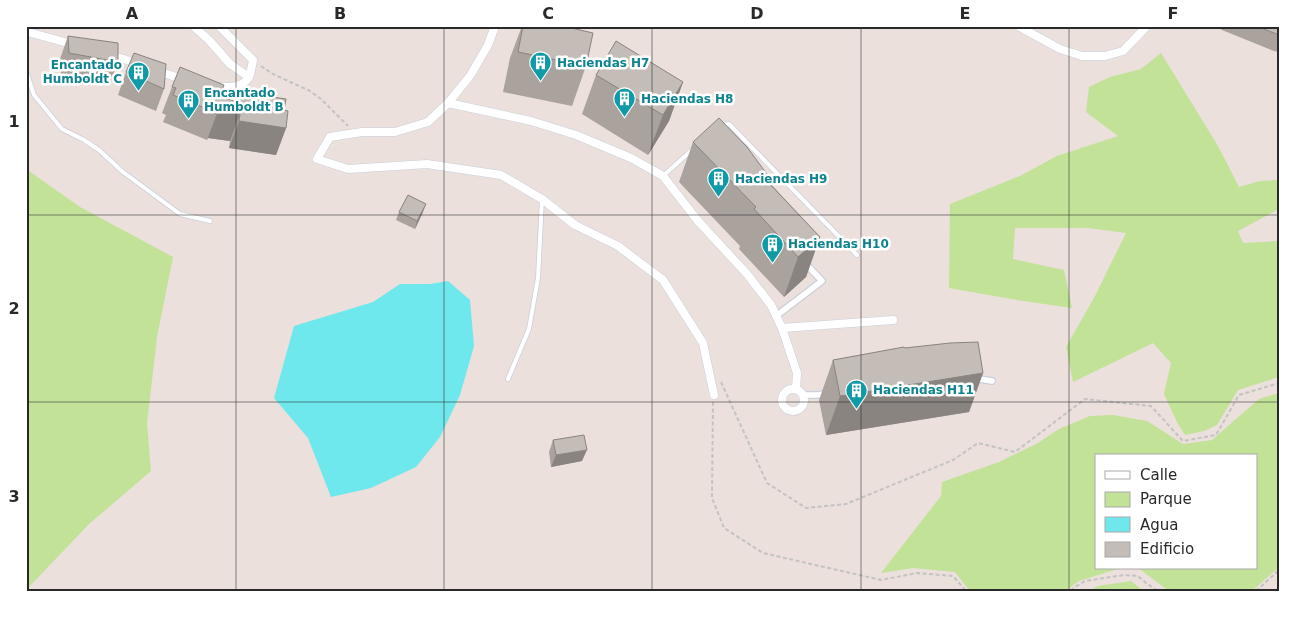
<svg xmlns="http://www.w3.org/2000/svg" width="1305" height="617" viewBox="0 0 1305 617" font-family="'DejaVu Sans',sans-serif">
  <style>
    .green { fill: #c1e297 }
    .water { fill: #6ee8ed }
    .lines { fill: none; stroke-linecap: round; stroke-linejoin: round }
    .service-casing { stroke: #c9d0db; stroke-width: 5.5 }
    .pedestrian-casing { stroke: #c9d0db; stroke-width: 8 }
    .minor-casing { stroke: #c9d0db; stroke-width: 9 }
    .path { stroke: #c3c3c3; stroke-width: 2; stroke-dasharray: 4 2.5; stroke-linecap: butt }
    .service { stroke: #fff; stroke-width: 4 }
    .pedestrian { stroke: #fff; stroke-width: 5.5 }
    .minor { stroke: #fff; stroke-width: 8 }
    .wall { fill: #a9a29d }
    .shaded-wall { fill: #89847f }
    .building { fill: #c4bcb6; stroke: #89847f }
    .grid { fill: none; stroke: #292929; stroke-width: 1; stroke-opacity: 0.55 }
    .labels { text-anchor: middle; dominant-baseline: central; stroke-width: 5; stroke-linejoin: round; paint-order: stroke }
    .culture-label { font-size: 12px; font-weight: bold; fill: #0d838f; stroke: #fff; text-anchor: start }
    .neatline { fill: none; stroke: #292929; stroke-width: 2 }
    .grid-label { font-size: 16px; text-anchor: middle; font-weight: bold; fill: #292929 }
  </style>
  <rect width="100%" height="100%" fill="#ebe0db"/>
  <!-- green -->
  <g class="green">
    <polygon points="1161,53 1218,146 1239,187 1260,181 1279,180 1279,209 1238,231 1243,243 1279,241 1279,377 1238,390 1217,425 1204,431 1185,435 1178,424 1164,394 1171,363 1153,343 1073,382 1066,347 1095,296 1126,233 1088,228 1015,228 1013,259 1064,270 1072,308 1017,300 949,288 950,204 1020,176 1057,156 1118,136 1086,112 1089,87 1110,77 1141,69"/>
    <polygon points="26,169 80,207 173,257 157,337 147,423 151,471 89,524 26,590"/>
    <polygon points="1279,393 1279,567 1252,591 1169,591 1138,568 1256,568 1256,456 1096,456 1096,568 1121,568 1079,581 1065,591 970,591 955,572 913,568 881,573 941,496 942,482 999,462 1038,443 1059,429 1090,416 1113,415 1147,421 1183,444 1212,440 1259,399"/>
    <polygon points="1131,581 1143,591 1089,591 1098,586"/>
  </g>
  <!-- water -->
  <polygon class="water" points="448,281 470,300 474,346 460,395 440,437 416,467 371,488 331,497 308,438 274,398 294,326 373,302 400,284 430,284"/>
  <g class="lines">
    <defs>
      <g id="service">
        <polyline points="26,71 34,95 62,129 84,140 99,150 123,172 180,214 210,221"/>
        <polyline points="722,125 729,124 857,255"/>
        <polyline points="663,176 693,149"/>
        <polyline points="508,379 529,329 538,278 542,199"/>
      </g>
      <g id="pedestrian">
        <polyline points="776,316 822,281 805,263"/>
        <polyline points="973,378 992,381"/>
        <polyline points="803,395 818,395 828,393"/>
      </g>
      <g id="minor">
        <polyline points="193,26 209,40 230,64 249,77"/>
        <polyline points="495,26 488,45 470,76 448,103 428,122 395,132 362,132 330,137 317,159 348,169 427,164 501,175 542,199 575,225 618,246 663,280 703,343 714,395"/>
        <polyline points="1018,26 1060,49 1082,56 1105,56 1123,51 1147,26"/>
        <polyline points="28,32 75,45"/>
        <polyline points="110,55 140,64"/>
        <polyline points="158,71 185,80"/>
        <path d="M215 87C227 87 242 89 249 77 251 72 252 65 253 60L219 26"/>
        <polyline points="448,103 531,121 576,135 631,158 663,176 698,221 747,274 771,305 782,328 797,373 796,389"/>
        <polyline points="782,328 893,320"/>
        <circle cx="793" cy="400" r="11"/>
      </g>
    </defs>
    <!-- service casing -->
    <use href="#service" class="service-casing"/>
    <!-- pedestrian casing -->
    <use href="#pedestrian" class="pedestrian-casing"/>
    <!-- minor casing -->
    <use href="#minor" class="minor-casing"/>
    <!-- path -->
    <g class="path">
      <polyline points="261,66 273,74 310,91 321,99 348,126"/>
      <polyline points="721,382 767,483 806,508 846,504 953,460 978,443 1015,452 1085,399 1151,406 1183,441 1216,435 1239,395 1279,383"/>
      <polyline points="713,402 712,498 724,528 763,553 881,580 917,573 953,576 966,591"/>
      <polyline points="1071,591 1075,587 1085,581 1124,575 1138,576 1146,583 1158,591"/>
      <polyline points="1256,591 1279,570"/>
    </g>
    <!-- service -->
    <use href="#service" class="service"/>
    <!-- pedestrian -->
    <use href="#pedestrian" class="pedestrian"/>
    <!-- minor -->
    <use href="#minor" class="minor"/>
  </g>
  <!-- wall -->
  <g class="wall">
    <polygon points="522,26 563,26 586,66 572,106 503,92 510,58"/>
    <polygon points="1216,26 1279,26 1279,52 1274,51 1222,30"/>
    <polygon points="68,36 118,62 110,84 61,75 60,59"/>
    <polygon points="126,72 164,89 156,111 118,95"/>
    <polygon points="596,75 683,82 669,121 648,155 582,114"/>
    <polygon points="172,87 220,96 234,102 238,92 284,110 286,128 276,155 229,148 230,141 208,138 207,140 163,122 166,115 162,113"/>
    <polygon points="693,142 769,177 768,181 820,237 806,277 784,297 739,249 740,246 679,182"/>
    <polygon points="399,212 423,212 415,229 396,220"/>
    <polygon points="905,348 983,373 969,412 826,435 819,400 833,360"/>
    <polygon points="553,440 582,461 551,467 549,452"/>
  </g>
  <!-- shaded-wall -->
  <g class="shaded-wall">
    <polygon points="683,82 669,121 648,155 663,115"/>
    <polygon points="218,111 240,114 230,141 208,138 207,140"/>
    <polygon points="239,121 286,128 276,155 229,148"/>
    <polygon points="426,204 423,212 415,229 417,221"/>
    <polygon points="820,237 806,277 784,297 798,257"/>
    <polygon points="983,373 969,412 826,435 840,396"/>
    <polygon points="587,450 582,461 551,467 556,455"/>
  </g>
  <!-- building -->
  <g class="building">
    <polygon points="523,26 563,26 593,33 586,66 518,52"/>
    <polygon points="1256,26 1279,26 1279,35"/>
    <polygon points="68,36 118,43 118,62 69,53"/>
    <polygon points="616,41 683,82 663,115 596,75"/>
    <polygon points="134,53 166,64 164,89 126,72"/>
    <polygon points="180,67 224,85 220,96 237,102 238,92 286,99 284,110 288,111 286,128 239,121 240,114 218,111 217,113 173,95 176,88 172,87"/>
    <polygon points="719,118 747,147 769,177 766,180 820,237 798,257 754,209 756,207 693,142"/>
    <polygon points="408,195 426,204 417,221 399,212"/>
    <polygon points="978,342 983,373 840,396 833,360 904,347 905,348 950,343"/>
    <polygon points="584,435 587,450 556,455 553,440"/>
  </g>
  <!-- grid -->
  <path class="grid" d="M236 26V591M444 26V591M652 26V591M861 26V591M1069 26V591M26 215H1279M26 402H1279"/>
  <!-- icons -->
  <defs>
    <symbol id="building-pin" viewBox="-11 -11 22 30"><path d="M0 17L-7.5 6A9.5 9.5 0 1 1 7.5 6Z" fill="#0f9aa8" stroke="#fff"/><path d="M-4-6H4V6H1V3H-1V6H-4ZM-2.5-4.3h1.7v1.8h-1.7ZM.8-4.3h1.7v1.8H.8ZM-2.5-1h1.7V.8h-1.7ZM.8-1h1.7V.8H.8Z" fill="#fff"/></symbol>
  </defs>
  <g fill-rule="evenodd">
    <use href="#building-pin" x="528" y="50" width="25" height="34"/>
    <use href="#building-pin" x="126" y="60" width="25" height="34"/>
    <use href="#building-pin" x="612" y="86" width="25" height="34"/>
    <use href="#building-pin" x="176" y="88" width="25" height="34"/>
    <use href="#building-pin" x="706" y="166" width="25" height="34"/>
    <use href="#building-pin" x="760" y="232" width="25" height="34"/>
    <use href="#building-pin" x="844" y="378" width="25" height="34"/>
  </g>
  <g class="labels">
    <!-- culture labels -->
    <g class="culture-label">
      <text x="557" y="63">Haciendas H7</text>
      <text x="122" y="65" text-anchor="end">Encantado<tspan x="122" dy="14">Humboldt C</tspan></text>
      <text x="204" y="93">Encantado<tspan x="204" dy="14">Humboldt B</tspan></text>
      <text x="641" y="99">Haciendas H8</text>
      <text x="735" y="179">Haciendas H9</text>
      <text x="788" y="244">Haciendas H10</text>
      <text x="873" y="390">Haciendas H11</text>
    </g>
  </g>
  <!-- border -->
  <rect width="1305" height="617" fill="none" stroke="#ffffff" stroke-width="55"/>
  <!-- legend -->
  <rect x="1095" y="454" width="162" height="115" fill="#ffffff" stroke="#a9a9a9"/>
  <rect x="1105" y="471" width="25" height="8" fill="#ffffff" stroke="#a9a9a9"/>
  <text x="1140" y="480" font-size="15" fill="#292929">Calle</text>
  <rect x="1105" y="492" width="25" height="15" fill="#c1e297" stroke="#a9a9a9"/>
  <text x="1140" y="504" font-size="15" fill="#292929">Parque</text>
  <rect x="1105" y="517" width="25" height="15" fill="#6ee8ed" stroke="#a9a9a9"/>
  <text x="1140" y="530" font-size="15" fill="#292929">Agua</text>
  <rect x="1105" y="542" width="25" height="15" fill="#c4bcb6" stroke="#a9a9a9"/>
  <text x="1140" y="554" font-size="15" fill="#292929">Edificio</text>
  <rect x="28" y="28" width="1250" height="562" class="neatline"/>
  <g class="grid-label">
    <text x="132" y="19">A</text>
    <text x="340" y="19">B</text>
    <text x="548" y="19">C</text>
    <text x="757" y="19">D</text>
    <text x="965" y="19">E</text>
    <text x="1173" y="19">F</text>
    <text x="14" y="127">1</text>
    <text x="14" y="314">2</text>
    <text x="14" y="502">3</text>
  </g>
</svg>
